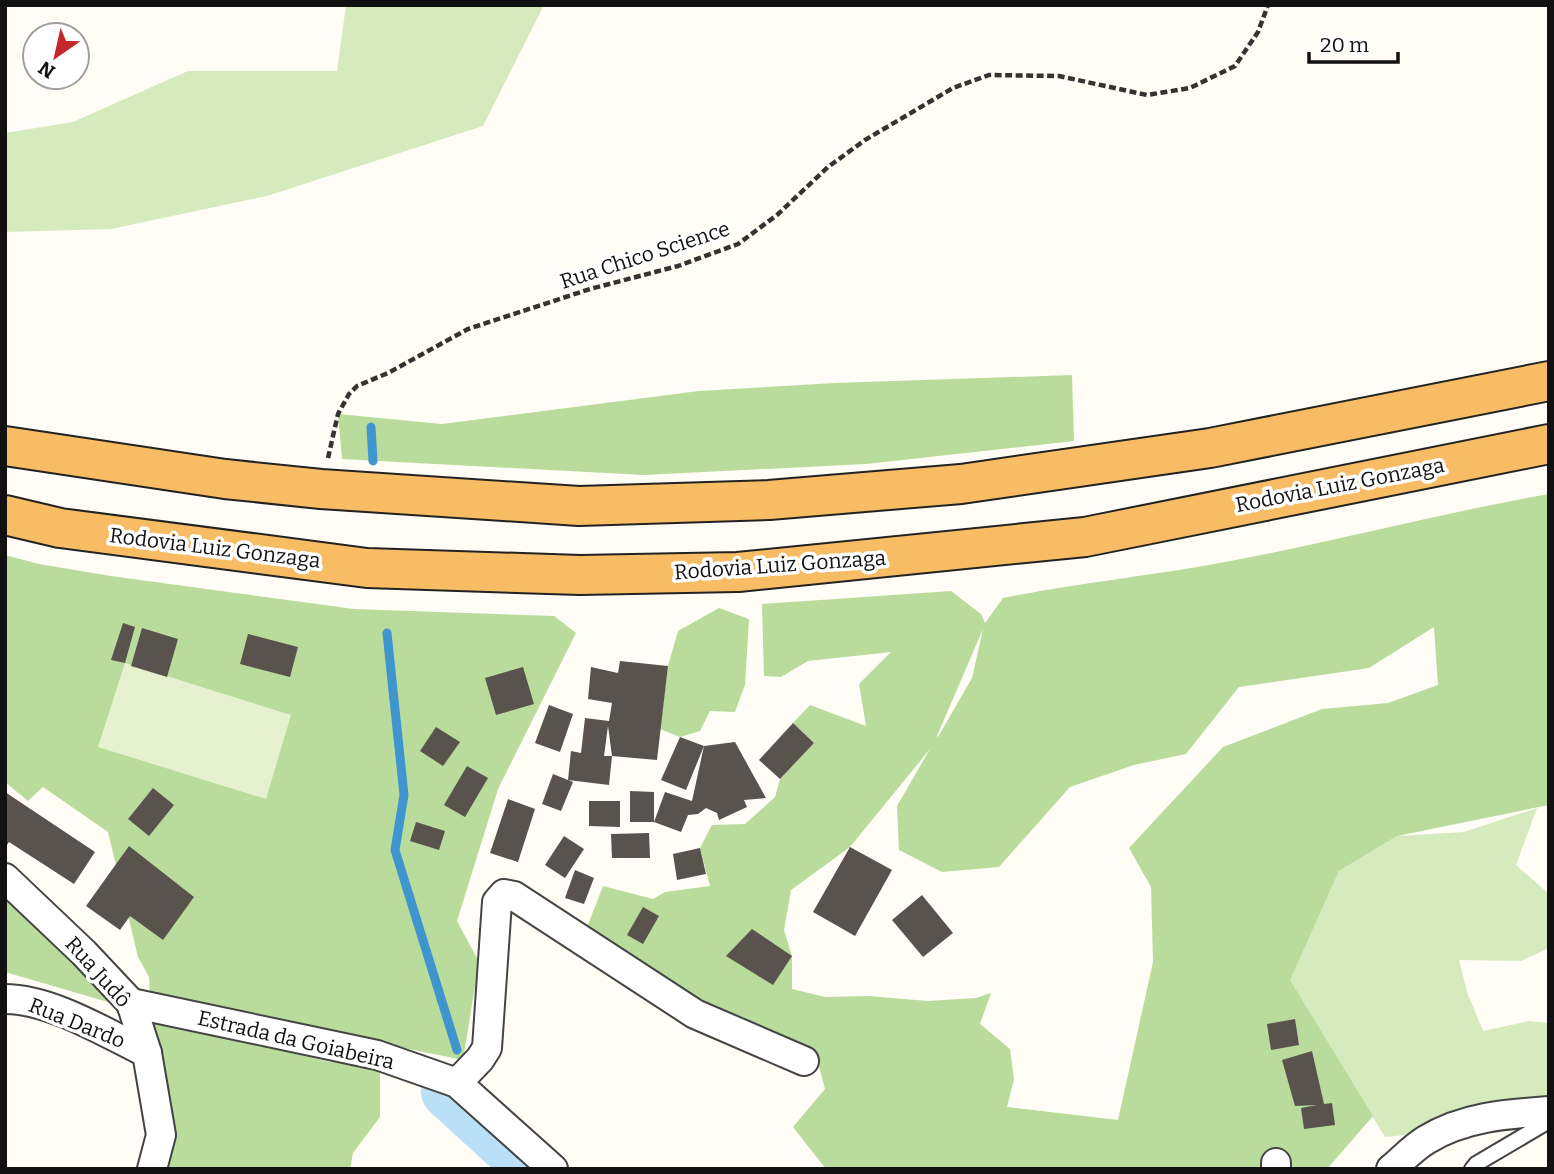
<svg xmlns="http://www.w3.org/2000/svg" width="1554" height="1174" viewBox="0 0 1554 1174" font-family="Bitter,serif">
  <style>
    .green { fill: #d5ebbd }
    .forest { fill: #b9dc9c; fill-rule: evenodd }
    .pitch { fill: #e6f2cf }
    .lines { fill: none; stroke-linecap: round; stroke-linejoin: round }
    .stream { stroke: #3f96cf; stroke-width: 9 }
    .river { stroke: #b9e0f7; stroke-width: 52 }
    .building { fill: #5a524d; fill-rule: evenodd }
    .service-casing { stroke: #444; stroke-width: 18 }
    .minor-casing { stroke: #444; stroke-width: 32 }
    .trunk-casing { stroke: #222; stroke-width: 42 }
    .path { stroke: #333; stroke-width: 4.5; stroke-dasharray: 7 3.5; stroke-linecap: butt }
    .service { stroke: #fff; stroke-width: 14 }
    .minor { stroke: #fff; stroke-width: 28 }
    .trunk { stroke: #f7bc64; stroke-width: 38 }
    .labels { text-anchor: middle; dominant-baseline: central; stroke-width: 7; stroke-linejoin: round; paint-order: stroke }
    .street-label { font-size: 21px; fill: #111; stroke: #fff }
  </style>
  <rect width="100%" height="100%" fill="#fffdf5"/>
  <!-- green -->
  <g class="green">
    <polygon points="346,5 544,5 483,126 267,196 111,229 5,232 5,133 73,122 188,71 337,71"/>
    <polygon points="1537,808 1516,865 1549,894 1549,948 1521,961 1459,960 1467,992 1483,1031 1529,1021 1549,1023 1549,1100 1415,1134 1385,1137 1289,980 1339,871 1397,836 1464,832"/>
  </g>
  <!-- forest -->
  <g class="forest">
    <polygon points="1072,375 1074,441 866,464 644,475 342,459 338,414 442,424 699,391 834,383"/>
    <path d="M1549 494V805L1397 836 1339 871 1290 980 1373 1116 1327 1169H826L793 1127 825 1089 816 1055 714 1016 641 960 586 930 603 886 653 899 665 892 710 886 700 848 712 825 745 824 775 797 780 779 814 743 793 723 810 705 866 726 859 684 891 652 808 661 781 677 764 676 762 604 951 591 981 614 985 623 1003 598C1076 583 1151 576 1225 562 1333 542 1440 513 1549 494ZM1434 627 1438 685 1388 703 1322 709 1223 747 1129 848 1151 887 1153 962 1118 1120 1007 1107 1014 1079 1010 1049 980 1024 991 993 976 998 928 1001 868 996 825 997 792 989V956L784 930 791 890 850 847 930 749 897 806 899 850 942 872 999 867 1070 787 1134 765 1186 754 1239 687 1369 668ZM983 629 972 678 938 737 937 736Z"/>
    <polygon points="5,555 39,564 111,576 354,609 554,616 576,633 498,789 457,921 479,962 463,1060 404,1048 348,1043 150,999 149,977 138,957 108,832 43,787 28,801 5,782"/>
    <polygon points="719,608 749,619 745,685 735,712 710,711 700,731 680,737 660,729 668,666 678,631"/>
    <polygon points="5,888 125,1007 5,972"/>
    <polygon points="152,1017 329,1062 372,1064 380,1074 380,1117 353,1153 350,1169 162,1169 174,1139"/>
  </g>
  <!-- pitch -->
  <polygon class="pitch" points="125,663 291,715 266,799 98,747"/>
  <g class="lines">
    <!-- stream -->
    <g class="stream">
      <polyline points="371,427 373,461"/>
      <polyline points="387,633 404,795 395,850 457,1050"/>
    </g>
    <!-- river -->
    <polyline class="river" points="447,1092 531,1169"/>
  </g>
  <!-- building -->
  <g class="building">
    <polygon points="123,623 135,627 125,663 111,660"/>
    <polygon points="142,628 178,639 167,677 131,666"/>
    <polygon points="248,634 298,647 290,677 240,664"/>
    <path d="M620 661 668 666 657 760 612 756 609 785 568 780 573 782 561 811 542 804 553 774 568 780 571 751 581 753 585 718 609 721 612 703 588 699 591 667 618 673ZM608 726 612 756H604Z"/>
    <polygon points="523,667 534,704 496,715 485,678"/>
    <polygon points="549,705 573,714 560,752 535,743"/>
    <polygon points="793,723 814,743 780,779 759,760"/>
    <polygon points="436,727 460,742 443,766 420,751"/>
    <polygon points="680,737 704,746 686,790 661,780"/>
    <polygon points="735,742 766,798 744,800 747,807 719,820 717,813 706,808 698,814 688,815 681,832 654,822 630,822 630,791 654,792 654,822 665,792 692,801 704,746"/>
    <polygon points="467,766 488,778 465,817 444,805"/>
    <polygon points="153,788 174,805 149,836 128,819"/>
    <polygon points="5,792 95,852 74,884 9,842 5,848"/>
    <polygon points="508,799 535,809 518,862 490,853"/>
    <polygon points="589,801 620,801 620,827 589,826"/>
    <polygon points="416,822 445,831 439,850 410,841"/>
    <polygon points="649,833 650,858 612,858 611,834"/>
    <polygon points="564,836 584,849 565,878 545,865"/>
    <polygon points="129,846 194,897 163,940 130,916 120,930 86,906"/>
    <polygon points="850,847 892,870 855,936 813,912"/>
    <polygon points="700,848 706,874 677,880 673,854"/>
    <polygon points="575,870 594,878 584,904 565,898"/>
    <polygon points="922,895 953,933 923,957 892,920"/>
    <polygon points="643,907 659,916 643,944 627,935"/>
    <polygon points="752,929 792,956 773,985 726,956"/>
    <polygon points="1295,1019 1299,1045 1271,1050 1267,1024"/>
    <polygon points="1312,1051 1324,1104 1332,1103 1335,1125 1304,1129 1301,1108 1317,1105 1295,1106 1282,1060"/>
  </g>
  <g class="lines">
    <defs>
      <polyline id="service" points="1472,1169 1476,1164 1549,1121"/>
      <g id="minor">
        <polyline points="5,878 84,953 131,1003 147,1053 161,1135 152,1169"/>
        <path d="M5 999C51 999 106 1033 147 1053"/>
        <polyline points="131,1003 377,1055 457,1083 553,1169"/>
        <polyline points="457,1083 480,1059 487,1048 497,902 504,894 514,896 695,1014 804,1061"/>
        <polyline points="1276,1163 1276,1169"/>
        <path d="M1391 1169C1402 1160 1413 1148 1426 1140 1463 1117 1506 1114 1549 1111"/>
      </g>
      <g id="trunk">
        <polyline points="5,446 225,479 321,489 579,506 769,500 961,484 1210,448 1549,381"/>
        <polyline points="5,515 60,528 367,568 580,575 738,572 1085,537 1549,444"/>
      </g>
    </defs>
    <!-- service casing -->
    <use href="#service" class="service-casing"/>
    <!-- minor casing -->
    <use href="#minor" class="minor-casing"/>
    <!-- trunk casing -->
    <use href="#trunk" class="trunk-casing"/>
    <!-- path -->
    <polyline class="path" points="328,458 338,414 349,394 357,386 388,373 468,329 590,289 678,266 738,244 777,215 828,167 865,140 953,88 989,75 1059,76 1147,95 1190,88 1235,66 1258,32 1268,5"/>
    <!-- service -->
    <use href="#service" class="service"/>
    <!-- minor -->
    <use href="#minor" class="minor"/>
    <!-- trunk -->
    <use href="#trunk" class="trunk"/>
  </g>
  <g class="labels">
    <!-- street labels -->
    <g class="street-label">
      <text transform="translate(645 255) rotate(-18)">Rua Chico Science</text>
      <text transform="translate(1340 485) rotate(-11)">Rodovia Luiz Gonzaga</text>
      <text transform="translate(215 548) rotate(7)">Rodovia Luiz Gonzaga</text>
      <text transform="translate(780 565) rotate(-4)">Rodovia Luiz Gonzaga</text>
      <text transform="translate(98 972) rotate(48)">Rua Judô</text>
      <text transform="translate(77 1023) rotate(22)">Rua Dardo</text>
      <text transform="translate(296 1040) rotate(13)">Estrada da Goiabeira</text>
    </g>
  </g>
  <!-- border -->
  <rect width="1554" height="1174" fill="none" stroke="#111111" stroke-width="14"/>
  <!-- north arrow -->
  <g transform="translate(56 56) rotate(214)"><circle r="33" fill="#ffffff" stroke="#a0a0a0" stroke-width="2"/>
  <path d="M0-5L12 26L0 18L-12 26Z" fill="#c4262e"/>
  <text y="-10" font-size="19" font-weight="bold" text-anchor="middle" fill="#111111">N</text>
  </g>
  <!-- scale -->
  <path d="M1309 52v10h89v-10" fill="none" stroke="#111111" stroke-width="3.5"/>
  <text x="1320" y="52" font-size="21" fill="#111111" stroke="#ffffff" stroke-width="5" paint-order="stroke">20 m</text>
</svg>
